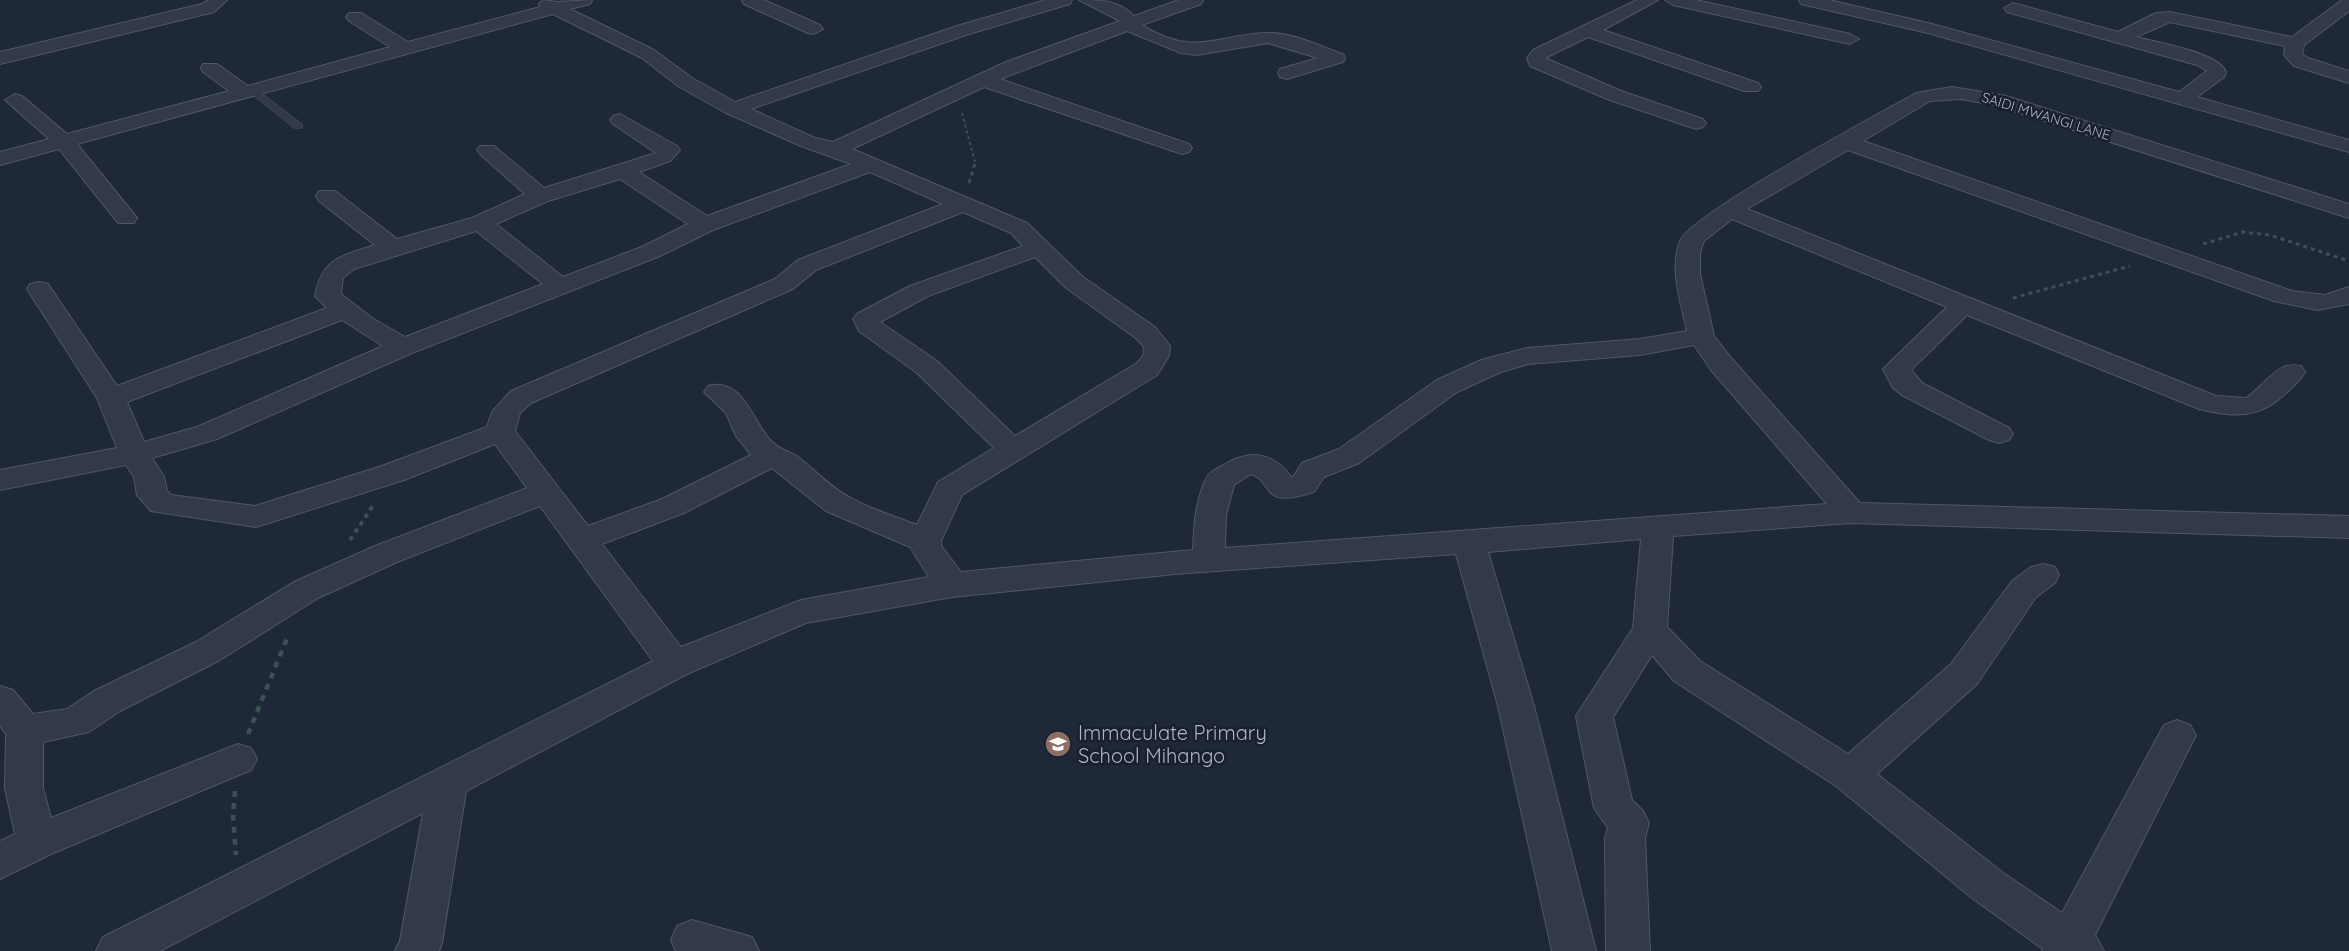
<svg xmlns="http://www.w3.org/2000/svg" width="2349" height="951" viewBox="0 0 2349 951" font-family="Quicksand,sans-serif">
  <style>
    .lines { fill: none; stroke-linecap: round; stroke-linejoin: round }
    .service-casing { stroke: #505767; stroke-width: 1 }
    .minor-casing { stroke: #505767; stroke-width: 2 }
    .path-far3 { stroke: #3b5154; stroke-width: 2; stroke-dasharray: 3 3; stroke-linecap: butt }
    .path-far2 { stroke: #3b5154; stroke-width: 3; stroke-dasharray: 4 4; stroke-linecap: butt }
    .path-far1 { stroke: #3b5154; stroke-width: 4; stroke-dasharray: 4.5 4.5; stroke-linecap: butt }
    .path { stroke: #3b5154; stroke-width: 4.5; stroke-dasharray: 6 6; stroke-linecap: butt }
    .service { fill: #323a49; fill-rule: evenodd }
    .minor { fill: #323a49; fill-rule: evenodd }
    .labels { text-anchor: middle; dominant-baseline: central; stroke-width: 5; stroke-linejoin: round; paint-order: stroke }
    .far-street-label { font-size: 14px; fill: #acb4c6; stroke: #181f2d }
    .near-poi-label { font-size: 20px; fill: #acb4c6; stroke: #181f2d; text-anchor: start }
  </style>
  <rect width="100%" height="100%" fill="#1f2839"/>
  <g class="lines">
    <defs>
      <polygon id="service" points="249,88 255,88 302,124 302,128 294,128 249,92"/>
      <g id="minor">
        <polygon points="208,0 227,0 214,12 0,64 0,52 202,4"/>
        <path d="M543 0 557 2 592 0 590 4 570 9 654 50 692 78 735 102 957 26 1046 0H1072L1070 4 969 34 751 109 815 138 833 142 1006 62 1120 21 1079 0C1099 0 1119 0 1134 16L1179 0H1203L1201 4 1142 25C1196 58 1214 35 1267 33 1292 32 1319 46 1343 54L1345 58 1343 62 1287 79 1280 77 1278 73 1280 69 1318 58 1268 43 1197 55 1181 53 1127 31 1000 79 1189 144 1192 148 1189 152 1182 154 984 87 852 149 1027 223 1083 277 1155 327 1170 346 1169 356 1157 375 962 495 941 541 942 547 961 572 1193 550C1194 526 1195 504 1205 481 1208 473 1214 470 1222 466 1248 449 1272 451 1291 477H1293L1302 463 1339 449 1437 380 1481 360 1527 348 1640 339 1687 331C1681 302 1669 269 1680 241 1691 214 1879 114 1916 93L1952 87 2006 96 2349 204V218L1994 105 1961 99 1930 101 1863 141 2292 291 2325 295 2349 287V304L2317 310 2274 301 1848 150 1747 209 2216 396 2246 398C2265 386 2277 360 2301 366L2305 372 2301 378C2267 415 2248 421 2199 409L1967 315 1911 370 1922 383 2009 428 2013 434 2009 440 1999 443 1989 440 1902 395 1893 388 1883 369 1947 307 1732 219 1704 241 1700 253V274L1714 336 1731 358 1860 503 2349 516V538L1851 523 1673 536 1667 627 1700 661 1848 754 1951 664 2012 581 2031 567 2043 564 2055 567 2059 575 2055 583 2036 597 1977 684 1877 774 2002 872 2062 913 2164 725 2177 720 2190 725 2196 735 2095 935 2104 951H2042L2043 949 1972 898 1836 786 1674 681 1652 655 1613 717 1632 800 1643 811 1649 823 1645 838 1650 951H1606L1605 838 1608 828 1594 808 1576 716 1633 628 1641 539 1488 552 1534 706 1596 951H1552L1498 706 1456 554 1175 574 952 597 806 623 687 674 466 791 442 943 439 951H395L400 941 423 813 160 951H96L103 937 653 661 540 506 397 562 318 598 220 660 120 711 89 732 43 742V788L51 818 238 744 251 748 257 759 251 770 51 854 0 879V841L15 834 5 788 6 734 0 726V686L13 690 33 714 67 709 94 691 196 642 294 582 375 546 527 488 495 444 404 480 256 527 151 511 137 495 134 477 126 465 0 490V470L117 448 97 398 27 289 30 284 39 282 48 284 117 386 327 308 315 296C322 258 341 256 375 245L319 201 316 196 319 191H335L397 239 472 218 525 194 480 154 477 150 480 146H494L544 188 656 153 613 124 610 120 613 116 620 114 677 146 680 150 670 161 639 172 707 216 851 164 801 146 726 113 678 86 642 58 553 14 77 144 137 218 134 223H118L59 149 0 165V152L49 139 5 100 15 94 22 96 67 134 229 91 203 72 201 68 203 64H217L248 86 390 47 349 21 346 17 349 13H361L408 42 540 7 539 4ZM870 172 943 204 798 260 775 279 511 391 492 412 487 427 382 466 255 506 171 495 167 491 164 477 152 458 217 439 412 353 660 256 713 230ZM620 179 688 224 644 246 563 277 496 224 548 201ZM963 212 1011 233 1023 246 910 286 857 314 853 319 859 331 917 373 994 448 938 482 917 525C894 516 870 509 849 497 830 487 815 470 798 457 789 451 780 450 771 441 752 422 744 377 708 386L704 392 726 413 736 436 751 455 662 499 588 526 515 431 520 413 531 403 793 289 816 270ZM476 231 543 284 405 337 372 318 341 294 343 278 354 269ZM1035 257 1065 287 1137 339 1144 347 1143 356 1137 363 1015 436 937 361 880 322 928 296ZM342 320 383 346 197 427 144 442 127 402ZM1694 345 1711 370 1827 504 1225 548 1226 515 1234 485 1251 474C1263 478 1263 485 1271 493 1281 503 1302 495 1314 492L1324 477 1359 463 1457 392 1501 372 1528 364 1640 355ZM772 468 826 511 910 547 929 577 801 600 681 647 602 544 684 513Z"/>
        <polygon points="742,0 764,0 820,25 823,29 814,34 808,33 744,4"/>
        <polygon points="1637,0 1658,0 1603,30 1758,83 1761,87 1758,91 1744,91 1588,37 1545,58 1621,91 1703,119 1706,123 1703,127 1696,129 1607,99 1530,66 1527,58 1533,50"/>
        <polygon points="1665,0 1696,0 1850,34 1859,39 1850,44 1673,5"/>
        <path d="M1799 0H1829L1932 24 2179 92 2207 71 2197 65 2007 12 2004 8 2013 3 2118 32 2156 13 2170 12 2292 37 2342 0H2349V11L2304 45 2302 54 2308 58 2349 71V83L2294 66 2284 55 2285 46 2170 22 2136 37C2155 42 2222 53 2226 73L2224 77 2197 97 2349 140V152L1928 33 1801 4Z"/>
        <polygon points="692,920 752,937 759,951 676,951 671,940 677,926"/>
      </g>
    </defs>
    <!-- service casing -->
    <use href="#service" class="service-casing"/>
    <!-- minor casing -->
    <use href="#minor" class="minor-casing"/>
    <!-- path-far3 -->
    <polyline class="path-far3" points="962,113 975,162"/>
    <!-- path-far2 -->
    <g class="path-far2">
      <polyline points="969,183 976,160"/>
      <polyline points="2203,244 2243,232 2270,235 2349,261"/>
      <polyline points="2013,298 2130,266"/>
    </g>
    <!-- path-far1 -->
    <polyline class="path-far1" points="350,540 374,504"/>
    <!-- path -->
    <g class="path">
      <polyline points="248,734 288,636"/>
      <polyline points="235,791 233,816 236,855"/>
    </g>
    <!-- service -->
    <use href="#service" class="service"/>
    <!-- minor -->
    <use href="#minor" class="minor"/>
  </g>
  <!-- icons -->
  <defs>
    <symbol id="school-disc" viewBox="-11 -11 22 22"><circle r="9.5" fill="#8d6e63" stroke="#181f2d"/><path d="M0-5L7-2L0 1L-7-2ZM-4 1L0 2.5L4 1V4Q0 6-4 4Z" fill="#fff"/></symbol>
  </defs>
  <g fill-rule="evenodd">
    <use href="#school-disc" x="1043" y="729" width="30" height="30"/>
  </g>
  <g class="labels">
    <!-- far-street labels -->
    <g class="far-street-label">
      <text transform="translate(2046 116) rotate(17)">SAIDI MWANGI LANE</text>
    </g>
    <!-- near-poi labels -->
    <g class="near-poi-label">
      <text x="1078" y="732">Immaculate Primary<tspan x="1078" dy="23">School Mihango</tspan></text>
    </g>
  </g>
</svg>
